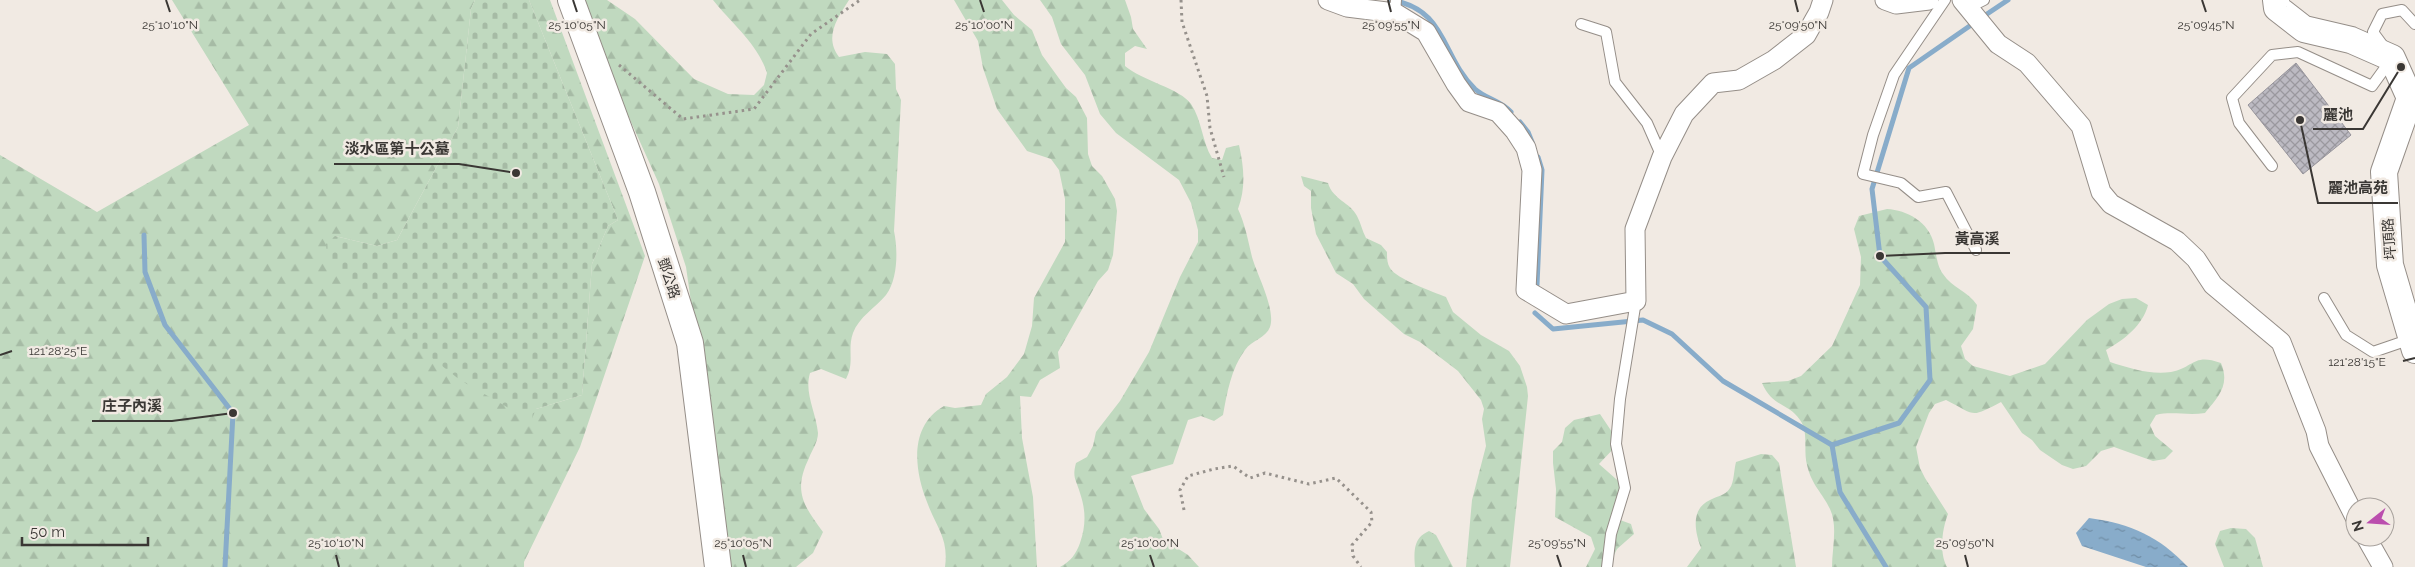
<svg xmlns="http://www.w3.org/2000/svg" width="2415" height="567" viewBox="0 0 2415 567" font-family="Raleway,'Noto Sans TC',sans-serif">
  <style>
    .forest { fill: url(#forest-firs) }
    .cemetery { fill: url(#cemetery-stones) }
    .water { fill: url(#water-ripples) }
    .lines { fill: none; stroke-linecap: round; stroke-linejoin: round }
    .stream { stroke: #88acca; stroke-width: 5 }
    .building { fill: url(#building-cross-hatch); stroke: #96949b }
    .lane-casing { stroke: #958e88; stroke-width: 12 }
    .street-casing { stroke: #958e88; stroke-width: 21 }
    .secondary-casing { stroke: #958e88; stroke-width: 28 }
    .path { stroke: #96918c; stroke-width: 3; stroke-dasharray: 2.5 4; stroke-linecap: butt }
    .lane { stroke: #fff; stroke-width: 10 }
    .street { stroke: #fff; stroke-width: 19 }
    .secondary { stroke: #fff; stroke-width: 26 }
    .ticks { fill: none; stroke: #3a3734; stroke-width: 2 }
    .labels { text-anchor: middle; dominant-baseline: central; stroke-width: 5; stroke-linejoin: round; paint-order: stroke }
    .street-label { font-size: 14px; fill: #3a3734; stroke: #f1eae3 }
    .ticks-label { font-size: 12px; text-anchor: middle; fill: #3a3734; stroke: #f1eae3; stroke-width: 5; stroke-linejoin: round; paint-order: stroke }
    .leader { fill: none; stroke: #3a3734; stroke-width: 2 }
    .callout-dot { fill: #3a3734; stroke: #f1eae3; stroke-width: 2 }
    .callout-label { font-size: 15px; text-anchor: middle; font-weight: bold; fill: #3a3734; stroke: #f1eae3; stroke-width: 5; stroke-linejoin: round; paint-order: stroke }
  </style>
  <defs>
    <pattern id="forest-firs" width="22" height="20" patternUnits="userSpaceOnUse" patternTransform="scale(1.25)"><rect width="22" height="20" fill="#c0d9bf"/><path d="M5 1l3.5 6h-7zM16 11l3.5 6h-7z" fill="#a6bba5"/></pattern>
    <pattern id="cemetery-stones" width="16" height="16" patternUnits="userSpaceOnUse" patternTransform="scale(1.25)"><rect width="16" height="16" fill="#c0d9bf"/><path d="M2 7V4a2 2 0 0 1 4 0v3zM10 15v-3a2 2 0 0 1 4 0v3z" fill="#a6bba5"/></pattern>
    <pattern id="water-ripples" width="26" height="14" patternUnits="userSpaceOnUse" patternTransform="scale(1.25)"><rect width="26" height="14" fill="#88acca"/><path d="M2 4q2-2 4 0t4 0M15 11q2-2 4 0t4 0" fill="none" stroke="#708da5"/></pattern>
    <pattern id="building-cross-hatch" width="8" height="8" patternUnits="userSpaceOnUse" patternTransform="scale(1.25)"><rect width="8" height="8" fill="#bcbac2"/><path d="M0 0l8 8M0 8l8-8" fill="none" stroke="#9a989e"/></pattern>
  </defs>
  <rect width="100%" height="100%" fill="#f1eae3"/>
  <!-- forest -->
  <g class="forest">
    <polygon points="172,0 475,0 471,9 458,127 397,240 377,246 335,236 536,409 582,395 592,264 608,226 618,220 529,0 550,0 645,256 580,447 524,562 524,567 0,567 0,155 97,212 249,125"/>
    <path d="M576 0H607L635 19 694 79 728 94 754 95 764 85 767 73C758 44 732 24 713 0H849C837 19 824 37 839 57L865 52 887 54 895 64 896 89 901 100 894 231C898 250 898 279 886 295 875 308 859 317 853 333 847 350 855 362 846 379L821 369 810 373C804 393 816 412 818 433 818 442 812 450 809 458 793 491 803 505 823 532L813 553 796 567H729L686 267 659 184Z"/>
    <path d="M954 0H1002L1014 15 1032 30 1042 55 1066 88 1076 97 1087 118 1088 154 1092 166 1102 176 1115 199 1117 211 1113 255 1108 270 1098 281 1058 352 1060 368 1040 380 1031 397 1020 396 1022 438 1033 497 1037 567H945C949 538 936 527 927 502 914 469 909 426 944 406L955 408 981 405 986 394 1007 377 1024 354 1032 326 1034 298 1065 242V199L1059 170 1051 159 1027 151 997 109 983 68 978 41Z"/>
    <path d="M1040 0H1125L1131 17 1133 29 1147 49 1135 46 1125 53V66C1141 80 1181 89 1191 104 1202 120 1202 142 1212 158L1222 160 1226 148 1239 145C1244 167 1246 188 1238 209 1245 224 1248 240 1252 257 1257 275 1276 309 1270 327 1266 338 1252 340 1245 350 1231 369 1227 393 1223 415L1214 421 1201 416 1188 420 1173 464 1131 476 1144 509 1159 529 1163 539 1188 555 1199 567H1060C1071 561 1076 554 1080 543 1086 525 1086 511 1080 493 1076 479 1072 478 1076 463L1087 457 1093 446 1096 432 1120 401 1149 352 1180 277 1198 242V230L1191 203 1179 180 1116 133 1100 114 1085 75 1061 44 1052 17Z"/>
    <path d="M1301 176 1328 183C1333 200 1350 202 1357 216 1361 223 1362 231 1366 238L1381 245 1387 252C1387 258 1387 263 1390 268 1396 279 1434 292 1446 297L1453 312 1481 335 1509 351 1520 366 1527 387 1528 396 1510 567H1466L1472 500 1486 446 1482 419 1484 409 1481 400 1458 371 1420 342 1404 334 1364 299 1353 284 1336 273 1316 234 1311 208V191L1304 186Z"/>
    <path d="M1887 209C1907 210 1929 222 1934 244 1936 253 1937 266 1943 274 1952 288 1968 291 1977 305L1973 329 1961 346 1965 359 1973 366 2010 376 2045 364 2087 320 2109 304 2122 299 2136 298 2148 305C2143 325 2124 340 2106 350L2110 362C2129 368 2150 375 2171 372 2195 367 2193 353 2221 363 2230 385 2219 396 2205 413 2188 416 2172 411 2156 415L2150 425 2155 436 2173 451 2165 459 2153 461 2114 447 2101 451 2086 466 2073 469 2062 465 2040 450 2032 440 2022 433 2001 402C1970 418 1977 416 1946 400L1935 404 1929 413 1916 447 1920 468 1925 478 1948 514C1942 529 1939 553 1947 567H1832C1832 549 1838 526 1830 509 1822 492 1812 486 1807 465 1803 450 1809 432 1800 420 1789 403 1772 407 1762 383L1788 381 1801 376 1832 346 1860 285 1861 257 1854 229 1859 216Z"/>
    <polygon points="1600,414 1614,435 1616,446 1599,464 1624,486 1620,520 1631,524 1634,534 1617,549 1608,567 1586,567 1595,549 1591,537 1555,517 1556,489 1553,463 1553,451 1562,442 1565,428 1574,420"/>
    <path d="M1761 454 1772 455 1779 463 1796 567H1687L1701 548C1695 532 1690 509 1710 500 1717 496 1725 496 1730 488 1734 483 1734 469 1736 462Z"/>
    <polygon points="2231,528 2246,529 2255,538 2263,567 2224,567 2215,544 2220,531"/>
    <path d="M1429 531 1436 535 1453 567H1415C1414 551 1413 538 1429 531Z"/>
  </g>
  <!-- cemetery -->
  <polygon class="cemetery" points="475,0 529,0 618,220 608,226 592,264 582,395 536,409 531,421 460,380 395,329 327,255 326,244 335,236 377,246 397,240 458,127 471,9"/>
  <!-- water -->
  <path class="water" d="M2089 518C2132 524 2158 536 2188 567H2146L2082 546 2076 533Z"/>
  <g class="lines">
    <!-- stream -->
    <g class="stream">
      <path d="M1391 0C1447 9 1441 56 1475 89 1486 99 1500 100 1511 112"/>
      <polyline points="1981,18 2008,0"/>
      <polyline points="1520,122 1528,132 1532,142"/>
      <polyline points="144,235 145,272 165,325 233,413 225,567"/>
      <polyline points="1537,285 1542,170 1538,157"/>
      <polyline points="1535,313 1553,329 1643,320 1672,334 1723,381 1832,445"/>
      <polyline points="1832,445 1899,423 1930,380 1926,307 1880,256 1872,189 1909,68 1974,23"/>
      <polyline points="1832,445 1840,492 1886,567"/>
    </g>
  </g>
  <!-- building -->
  <polygon class="building" points="2296,63 2351,135 2303,174 2248,105"/>
  <g class="lines">
    <defs>
      <g id="lane">
        <polyline points="1945,0 1894,75 1873,135 1863,174 1901,183 1918,197 1946,192 1976,250"/>
        <polyline points="1968,8 1984,0"/>
        <polyline points="1395,13 1396,0"/>
        <polyline points="1581,24 1606,32 1615,82 1647,123 1662,157"/>
        <polyline points="2384,47 2373,32 2382,14 2402,10 2415,24"/>
        <polyline points="2272,166 2239,123 2232,98 2272,55 2298,52 2372,86 2390,61"/>
        <polyline points="2324,298 2346,335 2373,352 2411,339"/>
        <polyline points="1607,567 1611,534 1625,488 1616,444 1620,399 1636,301"/>
      </g>
      <g id="street">
        <polyline points="1328,0 1347,7 1395,13 1426,32 1456,84 1469,102 1498,112 1515,131 1526,148 1532,170 1526,290 1566,314 1636,301 1635,229 1662,157 1684,114 1713,83 1739,80 1774,60 1806,35 1819,12 1823,0"/>
        <polyline points="1885,0 1896,4 1929,0"/>
        <polyline points="1962,0 1998,44 2027,63 2081,126 2101,192 2111,204 2177,241 2196,259 2213,285 2281,342 2316,431 2319,446 2355,517"/>
        <polyline points="2366,537 2383,567"/>
      </g>
      <g id="secondary">
        <polyline points="571,0 642,192 690,343 718,567"/>
        <polyline points="2276,0 2277,8 2304,29 2351,40 2392,58 2410,98 2384,172 2390,265 2415,350"/>
      </g>
    </defs>
    <!-- lane casing -->
    <use href="#lane" class="lane-casing"/>
    <!-- street casing -->
    <use href="#street" class="street-casing"/>
    <!-- secondary casing -->
    <use href="#secondary" class="secondary-casing"/>
    <!-- path -->
    <g class="path">
      <polyline points="1181,0 1182,22 1207,96 1210,128 1224,177"/>
      <polyline points="619,65 683,119 754,109 811,34 860,0"/>
      <polyline points="1184,510 1180,490 1188,476 1214,469 1233,466 1250,478 1265,473 1309,484 1336,478 1371,512 1372,522 1352,545 1353,556 1361,567"/>
    </g>
    <!-- lane -->
    <use href="#lane" class="lane"/>
    <!-- street -->
    <use href="#street" class="street"/>
    <!-- secondary -->
    <use href="#secondary" class="secondary"/>
  </g>
  <!-- ticks -->
  <path class="ticks" d="M166 0 170 12M573 0 577 12M980 0 984 12M1388 0 1391 12M1795 0 1798 12M2202 0 2206 12M0 355 12 351M2403 361 2415 358M336 555 339 567M743 555 746 567M1150 555 1154 567M1557 555 1561 567M1965 555 1968 567"/>
  <g class="labels">
    <!-- street labels -->
    <g class="street-label">
      <text transform="translate(2389 239) rotate(-94)">坪頂路</text>
      <text transform="translate(669 278) rotate(72)">鄧公路</text>
    </g>
  </g>
  <g class="ticks-label">
    <text x="170" y="29">25°10'10"N</text>
    <text x="577" y="29">25°10'05"N</text>
    <text x="984" y="29">25°10'00"N</text>
    <text x="1391" y="29">25°09'55"N</text>
    <text x="1798" y="29">25°09'50"N</text>
    <text x="2206" y="29">25°09'45"N</text>
    <text x="58" y="355">121°28'25"E</text>
    <text x="2357" y="366">121°28'15"E</text>
    <text x="336" y="547">25°10'10"N</text>
    <text x="743" y="547">25°10'05"N</text>
    <text x="1150" y="547">25°10'00"N</text>
    <text x="1557" y="547">25°09'55"N</text>
    <text x="1965" y="547">25°09'50"N</text>
  </g>
  <!-- callouts -->
  <path class="leader" d="M2401 67L2363 129H2313M516 173L459 164H334M2300 120L2318 203H2398M1880 256L1945 253H2010M233 413L172 421H92"/>
  <g class="callout-dot">
    <circle cx="2401" cy="67" r="5"/>
    <circle cx="516" cy="173" r="5"/>
    <circle cx="2300" cy="120" r="5"/>
    <circle cx="1880" cy="256" r="5"/>
    <circle cx="233" cy="413" r="5"/>
  </g>
  <g class="callout-label">
    <text x="2338" y="120">麗池</text>
    <text x="397" y="154">淡水區第十公墓</text>
    <text x="2358" y="193">麗池高苑</text>
    <text x="1977" y="244">黃高溪</text>
    <text x="132" y="411">庄子內溪</text>
  </g>
  <!-- north arrow -->
  <g transform="translate(2370 522) rotate(253)"><circle r="24" fill="#f1eae3" stroke="#a8a29d"/>
  <path d="M0-4L9 19L0 12L-9 19Z" fill="#bb4eae"/>
  <text y="-8" font-size="14" font-weight="bold" text-anchor="middle" fill="#3a3734">N</text>
  </g>
  <!-- scale -->
  <path d="M22 537v8h126v-8" fill="none" stroke="#3a3734" stroke-width="2.5"/>
  <text x="30" y="537" font-size="15" fill="#3a3734" stroke="#f1eae3" stroke-width="4" paint-order="stroke">50 m</text>
</svg>
